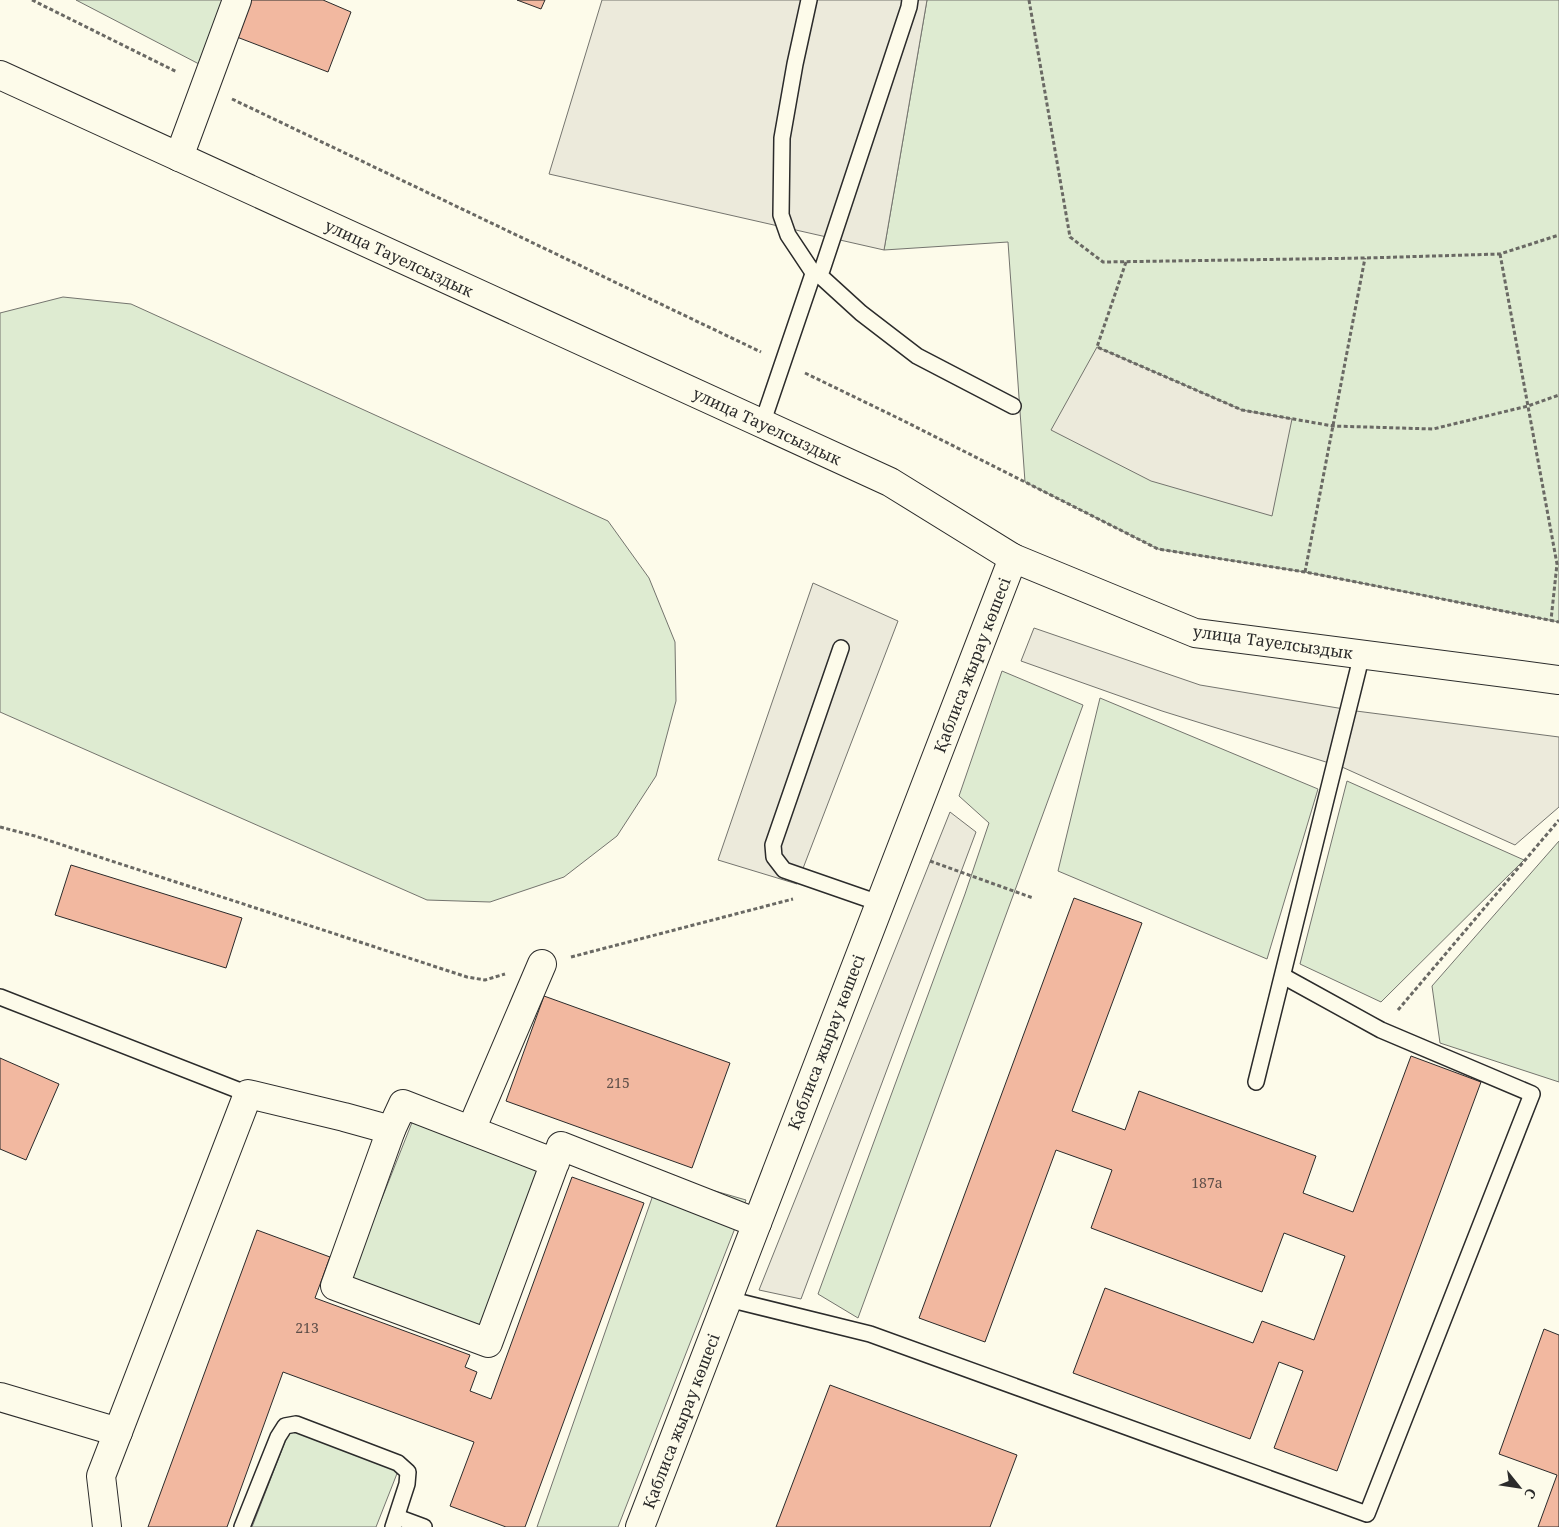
<svg xmlns="http://www.w3.org/2000/svg" width="1559" height="1527" viewBox="0 0 1559 1527" font-family="'Noto Serif',serif">
  <style>
    .green { fill: #deebd1; stroke: #74746e }
    .parking { fill: #eceadb; stroke: #74746e }
    .building { fill: #f2b8a0; stroke: #2b2b2b }
    .lines { fill: none; stroke-linecap: round; stroke-linejoin: round }
    .service-casing { stroke: #2b2b2b; stroke-width: 18 }
    .minor-casing { stroke: #2b2b2b; stroke-width: 30 }
    .tertiary-casing { stroke: #2b2b2b; stroke-width: 30 }
    .path { stroke: #6a6964; stroke-width: 3; stroke-dasharray: 4 2.5; stroke-linecap: butt }
    .service { stroke: #fdfbea; stroke-width: 15 }
    .minor { stroke: #fdfbea; stroke-width: 28 }
    .tertiary { stroke: #fdfbea; stroke-width: 28 }
    .labels { text-anchor: middle; dominant-baseline: central; stroke-width: 4; stroke-linejoin: round; paint-order: stroke }
    .number-label { font-size: 14px; fill: #5d4e48 }
    .street-label { font-size: 16px; fill: #2b2b2b; stroke: #fdfbea }
  </style>
  <rect width="100%" height="100%" fill="#fdfbea"/>
  <!-- green -->
  <g class="green">
    <polygon points="76,0 223,0 199,64"/>
    <polygon points="927,0 1559,0 1559,622 1305,572 1158,549 1025,482 1008,242 884,250"/>
    <polygon points="63,297 131,304 608,521 649,578 675,642 676,701 656,776 617,836 564,877 490,902 427,900 0,712 0,313"/>
    <polygon points="1002,671 1083,705 858,1318 818,1294 965,894 989,823 959,796"/>
    <polygon points="1100,698 1318,789 1267,959 1058,871"/>
    <polygon points="1347,781 1524,860 1381,1002 1300,964"/>
    <polygon points="1559,841 1559,1082 1440,1043 1432,986"/>
    <polygon points="413,1120 540,1167 483,1326 350,1279"/>
    <polygon points="660,1175 746,1200 618,1527 537,1527"/>
    <polygon points="290,1429 398,1471 376,1527 252,1527"/>
  </g>
  <!-- parking -->
  <g class="parking">
    <polygon points="602,0 927,0 884,250 549,174"/>
    <polygon points="1097,347 1242,410 1292,419 1272,516 1151,481 1051,430"/>
    <polygon points="813,583 898,621 797,884 718,860"/>
    <polygon points="1034,628 1200,685 1356,711 1559,737 1559,807 1515,845 1342,767 1162,711 1021,661"/>
    <polygon points="950,812 976,832 801,1299 759,1290"/>
  </g>
  <!-- building -->
  <g class="building">
    <polygon points="242,0 323,0 351,12 328,72 229,34"/>
    <polygon points="517,0 545,0 541,9"/>
    <polygon points="71,865 242,918 226,968 55,915"/>
    <polygon points="1074,898 1142,923 1072,1111 1125,1130 1139,1091 1316,1156 1303,1193 1353,1212 1411,1056 1481,1082 1337,1471 1274,1448 1303,1371 1279,1362 1250,1439 1073,1373 1105,1288 1253,1343 1262,1321 1314,1340 1345,1256 1284,1233 1262,1292 1091,1228 1112,1170 1056,1150 985,1342 919,1318"/>
    <polygon points="544,996 730,1063 692,1168 506,1101"/>
    <polygon points="0,1058 59,1084 26,1160 0,1149"/>
    <polygon points="572,1177 644,1203 525,1527 506,1527 450,1506 474,1442 283,1372 227,1527 148,1527 257,1230 330,1257 315,1298 470,1355 465,1367 477,1372 470,1391 491,1399"/>
    <polygon points="1544,1329 1559,1335 1559,1527 1538,1527 1557,1475 1499,1454"/>
    <polygon points="830,1385 1017,1455 990,1527 776,1527"/>
  </g>
  <g class="lines">
    <defs>
      <g id="service">
        <polyline points="809,0 795,64 782,138 781,215 788,235 812,271 816,272 822,270 909,7 910,0"/>
        <polyline points="762,424 813,274 816,272 861,313 917,356 1013,406"/>
        <polyline points="841,648 773,845 774,857 784,870 879,903"/>
        <polyline points="0,997 248,1094"/>
        <polyline points="1256,1082 1362,654"/>
        <polyline points="728,1299 870,1334 1367,1514 1532,1094 1381,1030 1283,976"/>
        <polyline points="397,1517 424,1527"/>
        <polyline points="242,1527 278,1437 285,1426 296,1424 398,1463 408,1472 407,1484 393,1527"/>
      </g>
      <g id="minor">
        <polyline points="471,1130 542,964"/>
        <polyline points="555,1163 403,1104 391,1130 335,1286 488,1343 561,1146 757,1223"/>
        <polyline points="0,1397 118,1432"/>
        <polyline points="107,1527 101,1476 248,1094 344,1117 391,1130"/>
      </g>
      <g id="tertiary">
        <polyline points="0,75 890,482 1013,558 1195,633 1559,680"/>
        <polyline points="179,157 237,0"/>
        <polyline points="640,1527 1013,558"/>
      </g>
    </defs>
    <!-- service casing -->
    <use href="#service" class="service-casing"/>
    <!-- minor casing -->
    <use href="#minor" class="minor-casing"/>
    <!-- tertiary casing -->
    <use href="#tertiary" class="tertiary-casing"/>
    <!-- path -->
    <g class="path">
      <polyline points="32,0 177,72"/>
      <polyline points="1029,0 1070,237 1103,262 1366,258 1500,254 1559,235"/>
      <polyline points="232,99 761,352"/>
      <polyline points="1500,254 1557,564 1551,620"/>
      <polyline points="1126,262 1097,347 1242,410 1333,426 1433,429 1528,406 1559,395"/>
      <polyline points="805,373 902,420 1158,549 1305,572 1559,622"/>
      <polyline points="1305,572 1365,258"/>
      <polyline points="0,827 35,836 467,977 485,980 505,974"/>
      <polyline points="930,861 1033,898"/>
      <polyline points="571,957 793,899"/>
      <polyline points="1398,1010 1559,820"/>
    </g>
    <!-- service -->
    <use href="#service" class="service"/>
    <!-- minor -->
    <use href="#minor" class="minor"/>
    <!-- tertiary -->
    <use href="#tertiary" class="tertiary"/>
  </g>
  <g class="labels">
    <!-- number labels -->
    <g class="number-label">
      <text x="618" y="1082">215</text>
      <text x="1207" y="1182">187а</text>
      <text x="307" y="1327">213</text>
    </g>
    <!-- street labels -->
    <g class="street-label">
      <text transform="translate(399 258) rotate(25)">улица Тауелсыздык</text>
      <text transform="translate(767 426) rotate(25)">улица Тауелсыздык</text>
      <text transform="translate(1273 642) rotate(8)">улица Тауелсыздык</text>
      <text transform="translate(972 665) rotate(-69)">Қаблиса жырау көшесі</text>
      <text transform="translate(826 1042) rotate(-69)">Қаблиса жырау көшесі</text>
      <text transform="translate(681 1421) rotate(-69)">Қаблиса жырау көшесі</text>
    </g>
  </g>
  <!-- north arrow -->
  <g transform="translate(1519 1487) rotate(120)" stroke="#fdfbea" stroke-width="4" paint-order="stroke">
  <path d="M0-4L9 19L0 12L-9 19Z" fill="#2b2b2b"/>
  <text y="-8" font-size="14" font-weight="bold" text-anchor="middle" fill="#2b2b2b">С</text>
  </g>
</svg>
